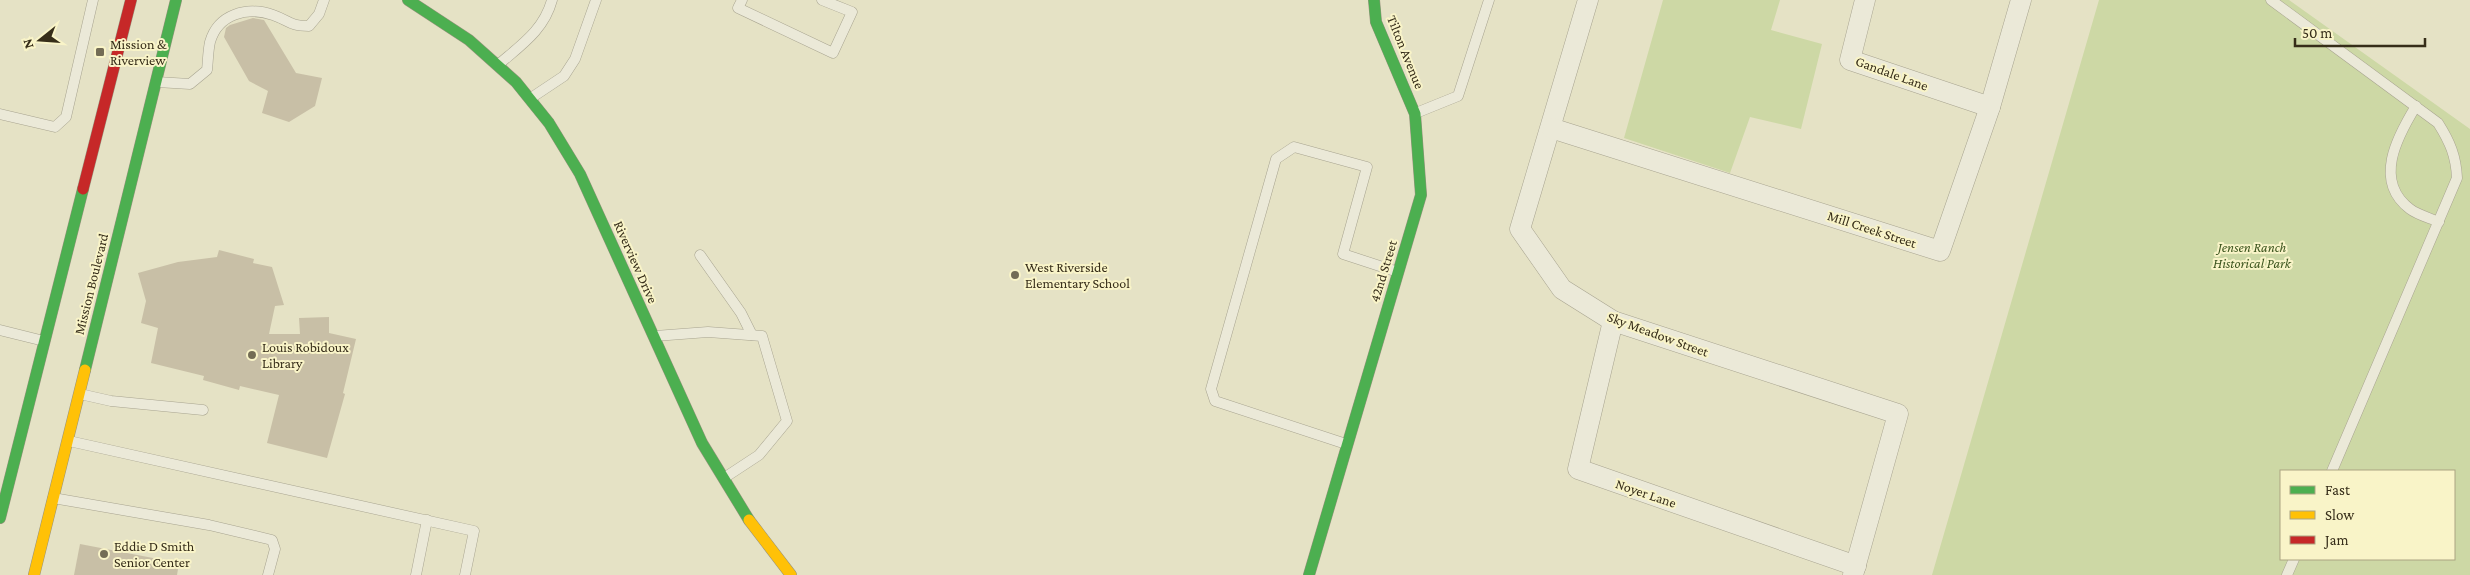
<svg xmlns="http://www.w3.org/2000/svg" width="2470" height="575" viewBox="0 0 2470 575" font-family="'Crimson Pro',serif">
  <style>
    .green { fill: #cdd8a5; fill-rule: evenodd }
    .building { fill: #c8bfa6 }
    .lines { fill: none; stroke-linecap: round; stroke-linejoin: round }
    .lane-casing { stroke: #a8a490; stroke-width: 11 }
    .street-casing { stroke: #a8a490; stroke-width: 21 }
    .fast-casing { stroke: #98937f; stroke-width: 12 }
    .slow-casing { stroke: #98937f; stroke-width: 12 }
    .jam-casing { stroke: #98937f; stroke-width: 12 }
    .lane { stroke: #ebe9d8; stroke-width: 10 }
    .street { stroke: #ebe9d8; stroke-width: 20 }
    .fast { stroke: #4caf50; stroke-width: 11 }
    .slow { stroke: #ffc107; stroke-width: 11 }
    .jam { stroke: #c62828; stroke-width: 11 }
    .poi-dot { fill: #736c55; stroke: #f9f4c8; stroke-width: 2 }
    .labels { text-anchor: middle; dominant-baseline: central; stroke-width: 4; stroke-linejoin: round; paint-order: stroke }
    .poi-label { font-size: 14px; fill: #362d19; stroke: #f9f4c8; text-anchor: start }
    .street-label { font-size: 14px; fill: #362d19; stroke: #f9f4c8 }
    .park-label { font-size: 14px; font-style: italic; fill: #3b541d; stroke: #f9f4c8 }
  </style>
  <rect width="100%" height="100%" fill="#e5e2c5"/>
  <!-- green -->
  <g class="green">
    <polygon points="1663,0 1780,0 1771,30 1822,44 1801,129 1750,117 1730,173 1624,138"/>
    <path d="M2099 0H2289L2470 129V575H1932ZM2281 471H2454V559H2281Z"/>
  </g>
  <!-- building -->
  <g class="building">
    <polygon points="253,18 264,20 296,73 322,78 315,106 289,122 262,113 268,91 249,81 224,37 226,28 230,25"/>
    <polygon points="219,250 254,259 253,263 272,267 284,305 275,306 269,334 300,334 299,318 329,317 329,333 356,339 343,393 345,394 327,458 267,443 279,395 240,386 239,390 203,380 204,376 151,363 158,328 141,323 146,301 138,273 178,262 217,257"/>
    <polygon points="80,544 179,563 177,575 74,575"/>
  </g>
  <g class="lines">
    <defs>
      <g id="lane">
        <polyline points="742,0 738,8 833,53 852,12 822,0"/>
        <path d="M2271 0 2438 123C2450 142 2456 156 2457 178L2332 471"/>
        <path d="M498 65C521 45 544 30 552 0"/>
        <path d="M157 82 190 84 207 70C208 61 208 51 210 42 218 14 247 6 273 15 290 21 289 26 309 26L319 14 324 0"/>
        <polyline points="531,98 564,76 575,59 596,0"/>
        <path d="M2416 106C2397 137 2373 181 2410 209 2418 215 2430 218 2439 222"/>
        <polyline points="1416,113 1458,96 1489,0"/>
        <polyline points="0,114 55,127 66,117 93,0"/>
        <polyline points="700,255 741,313 752,335"/>
        <polyline points="0,330 44,341"/>
        <polyline points="655,336 708,332 762,336 787,421 759,455 724,478"/>
        <polyline points="80,394 111,401 203,410"/>
        <polyline points="69,441 474,531 465,575"/>
        <polyline points="1346,444 1215,401 1211,389 1276,159 1294,147 1367,167 1343,254 1398,272"/>
        <polyline points="53,498 209,525 272,540 275,549 268,575"/>
        <polyline points="416,575 427,520"/>
        <polyline points="2287,575 2294,559"/>
      </g>
      <g id="street">
        <polyline points="1588,0 1520,229 1562,289 1613,321 1898,414 1853,575"/>
        <polyline points="1865,0 1850,60 1990,107"/>
        <polyline points="1551,128 1940,251 1990,107 2021,0"/>
        <polyline points="1613,321 1578,469 1856,566"/>
      </g>
      <g id="fast">
        <polyline points="408,0 469,40 516,82 549,123 580,174 702,443 749,520"/>
        <polyline points="85,370 176,0"/>
        <polyline points="0,518 83,189"/>
        <polyline points="1309,575 1421,195 1415,114 1376,22 1374,0"/>
      </g>
      <g id="slow">
        <polyline points="749,520 791,575"/>
        <polyline points="34,575 85,370"/>
      </g>
      <polyline id="jam" points="83,189 131,0"/>
    </defs>
    <!-- lane casing -->
    <use href="#lane" class="lane-casing"/>
    <!-- street casing -->
    <use href="#street" class="street-casing"/>
    <!-- fast casing -->
    <use href="#fast" class="fast-casing"/>
    <!-- slow casing -->
    <use href="#slow" class="slow-casing"/>
    <!-- jam casing -->
    <use href="#jam" class="jam-casing"/>
    <!-- lane -->
    <use href="#lane" class="lane"/>
    <!-- street -->
    <use href="#street" class="street"/>
    <!-- fast -->
    <use href="#fast" class="fast"/>
    <!-- slow -->
    <use href="#slow" class="slow"/>
    <!-- jam -->
    <use href="#jam" class="jam"/>
  </g>
  <!-- markers -->
  <g class="poi-dot">
    <rect x="95" y="47" width="10" height="10" rx="2.5"/>
    <circle cx="1015" cy="275" r="5"/>
    <circle cx="252" cy="355" r="5"/>
    <circle cx="104" cy="554" r="5"/>
  </g>
  <g class="labels">
    <!-- poi labels -->
    <g class="poi-label">
      <text x="110" y="44">Mission &amp;<tspan x="110" dy="16">Riverview</tspan></text>
      <text x="1025" y="267">West Riverside<tspan x="1025" dy="16">Elementary School</tspan></text>
      <text x="262" y="347">Louis Robidoux<tspan x="262" dy="16">Library</tspan></text>
      <text x="114" y="546">Eddie D Smith<tspan x="114" dy="16">Senior Center</tspan></text>
    </g>
    <!-- street labels -->
    <g class="street-label">
      <text transform="translate(1406 52) rotate(68)">Tilton Avenue</text>
      <text transform="translate(1892 73) rotate(20)">Gandale Lane</text>
      <text transform="translate(1872 229) rotate(18)">Mill Creek Street</text>
      <text transform="translate(636 262) rotate(66)">Riverview Drive</text>
      <text transform="translate(1383 271) rotate(-73)">42nd Street</text>
      <text transform="translate(91 284) rotate(-76)">Mission Boulevard</text>
      <text transform="translate(1658 334) rotate(20)">Sky Meadow Street</text>
      <text transform="translate(1646 493) rotate(19)">Noyer Lane</text>
    </g>
    <!-- park labels -->
    <g class="park-label">
      <text x="2252" y="247">Jensen Ranch<tspan x="2252" dy="16">Historical Park</tspan></text>
    </g>
  </g>
  <!-- legend -->
  <rect x="2280" y="470" width="175" height="90" fill="#f9f4c8" stroke="#aba482"/>
  <rect x="2290" y="486" width="25" height="8" fill="#4caf50" stroke="#aba482"/>
  <text x="2325" y="495" font-size="15" fill="#362d19">Fast</text>
  <rect x="2290" y="511" width="25" height="8" fill="#ffc107" stroke="#aba482"/>
  <text x="2325" y="520" font-size="15" fill="#362d19">Slow</text>
  <rect x="2290" y="536" width="25" height="8" fill="#c62828" stroke="#aba482"/>
  <text x="2325" y="545" font-size="15" fill="#362d19">Jam</text>
  <!-- north arrow -->
  <g transform="translate(40 40) rotate(253)" stroke="#f9f4c8" stroke-width="4" paint-order="stroke">
  <path d="M0-4L9 19L0 12L-9 19Z" fill="#362d19"/>
  <text y="-8" font-size="14" font-weight="bold" text-anchor="middle" fill="#362d19">N</text>
  </g>
  <!-- scale -->
  <path d="M2295 38v8h130v-8" fill="none" stroke="#362d19" stroke-width="2.5"/>
  <text x="2302" y="38" font-size="15" fill="#362d19" stroke="#f9f4c8" stroke-width="4" paint-order="stroke">50 m</text>
</svg>
